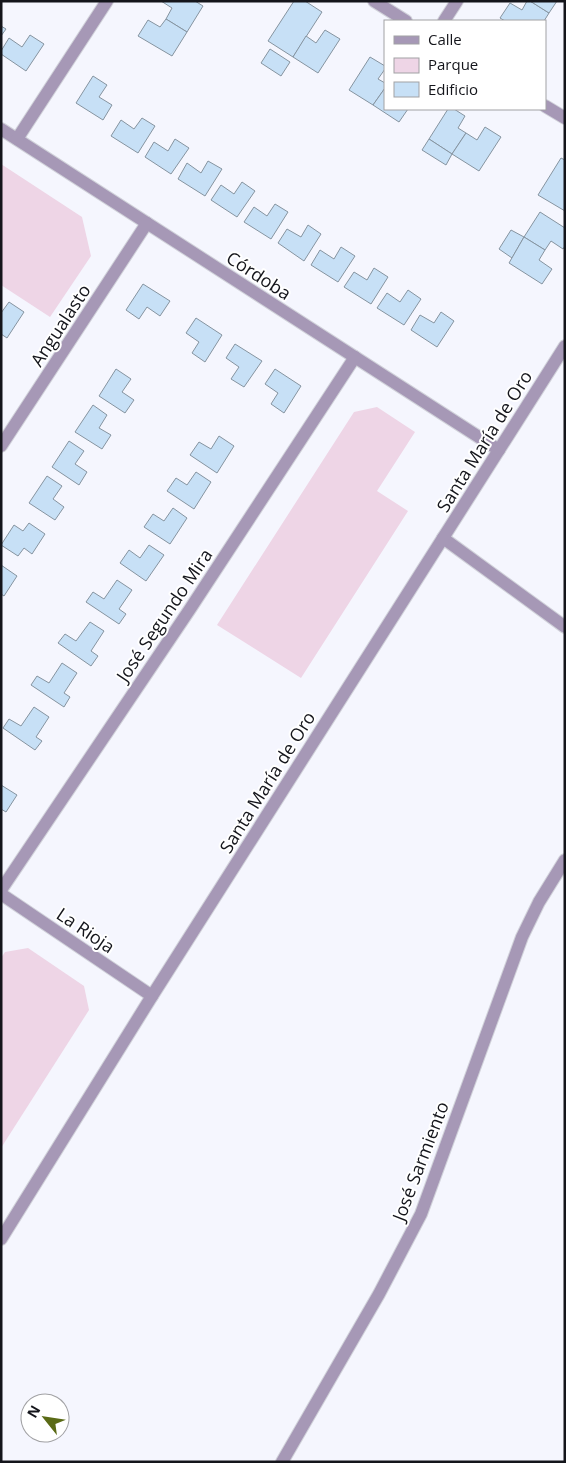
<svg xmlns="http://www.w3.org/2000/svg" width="566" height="1463" viewBox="0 0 566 1463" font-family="'Open Sans',sans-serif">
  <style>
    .green { fill: #eed5e6 }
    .building { fill: #c7e0f6; stroke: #8694a0 }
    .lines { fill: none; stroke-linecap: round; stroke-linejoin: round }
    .minor-casing { stroke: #d1d2da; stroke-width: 14 }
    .tertiary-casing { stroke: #d1d2da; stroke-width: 14 }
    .minor { stroke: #a698b6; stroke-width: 12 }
    .tertiary { stroke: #a698b6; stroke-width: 12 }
    .labels { text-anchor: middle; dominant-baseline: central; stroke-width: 4; stroke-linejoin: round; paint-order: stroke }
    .street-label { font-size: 18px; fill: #14151b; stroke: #fff }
  </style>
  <rect width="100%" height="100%" fill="#f5f6fe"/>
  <!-- green -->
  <g class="green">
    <polygon points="1,164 82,217 91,256 50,317 1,285"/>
    <polygon points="377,407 415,432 377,491 408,511 301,678 217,625 354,412"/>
    <polygon points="28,948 84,986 89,1010 1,1148 1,958 5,952"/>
  </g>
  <!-- building -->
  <g class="building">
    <polygon points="161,1 195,1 203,6 187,32 166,19 172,8"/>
    <polygon points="294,1 305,1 322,12 293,57 268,41"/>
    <polygon points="527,1 530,1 549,13 544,21 505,21 500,18 510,3 522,10"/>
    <polygon points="530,1 557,1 549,13"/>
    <polygon points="166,19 187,32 172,56 138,36 148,20 160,27"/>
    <polygon points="1,26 6,29 1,36"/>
    <polygon points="325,30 340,39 318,73 293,57 306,36 316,43"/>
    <polygon points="30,35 44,44 26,71 1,54 1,51 9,38 22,47"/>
    <polygon points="270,49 290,62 281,76 261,63"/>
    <polygon points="370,57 385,66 385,69 378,79 385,83 385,88 373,105 349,90"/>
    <polygon points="93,76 107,85 99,97 112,105 103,120 76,103"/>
    <polygon points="385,88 385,109 408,109 399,122 373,105"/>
    <polygon points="448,109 454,109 465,116 458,128 466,133 452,154 429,139"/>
    <polygon points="142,118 155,126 138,153 111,136 121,120 134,129"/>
    <polygon points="485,127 501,137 479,171 452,154 466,133 477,140"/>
    <polygon points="175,139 189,148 171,174 145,157 154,142 168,151"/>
    <polygon points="429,139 452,154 446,165 422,150"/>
    <polygon points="561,158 565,160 565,211 538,195"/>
    <polygon points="208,161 222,169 205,196 178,179 187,163 201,173"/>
    <polygon points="242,182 255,191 237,217 211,200 221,185 234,194"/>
    <polygon points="275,204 288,212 271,239 244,222 254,207 267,216"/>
    <polygon points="540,212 565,228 565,246 563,249 551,241 545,250 524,237"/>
    <polygon points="308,225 321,234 304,261 278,243 287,229 301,237"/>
    <polygon points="511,230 524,237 512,258 499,249"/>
    <polygon points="524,237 545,250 539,260 552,269 542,284 509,263"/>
    <polygon points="341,247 355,256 338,282 311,265 320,250 334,259"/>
    <polygon points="374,268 388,277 371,304 344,287 354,272 367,280"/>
    <polygon points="143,284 170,301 160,316 147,307 139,319 126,310"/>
    <polygon points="408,290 421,299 404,325 377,308 387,293 400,302"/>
    <polygon points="9,302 24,312 7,338 1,334 1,313"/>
    <polygon points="441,312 454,321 437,347 411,330 420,315 434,323"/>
    <polygon points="196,318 222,335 205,362 192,353 199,342 186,333"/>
    <polygon points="235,344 262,361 244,387 231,379 239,367 226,358"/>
    <polygon points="116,369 131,379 122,392 134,400 125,413 99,396"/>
    <polygon points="275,369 301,386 284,413 271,404 278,393 265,384"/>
    <polygon points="93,405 107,415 99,428 111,435 102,449 75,432"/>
    <polygon points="219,436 234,446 217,473 190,455 199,442 211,449"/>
    <polygon points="69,441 84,451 75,464 87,472 79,485 52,467"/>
    <polygon points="196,472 211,482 194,509 167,491 176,478 187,485"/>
    <polygon points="47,476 62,486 53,499 64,507 55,520 29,503"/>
    <polygon points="173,508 187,518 170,544 144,527 153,514 164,521"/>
    <polygon points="29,523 45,534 32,554 24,548 18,556 1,545 14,525 23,531"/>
    <polygon points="149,545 164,555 146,581 120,563 129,550 140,558"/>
    <polygon points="1,565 17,576 4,596 1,594"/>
    <polygon points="117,580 132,590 119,609 126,614 119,624 86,602 93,592 104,599"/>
    <polygon points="90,622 104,631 91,651 98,656 91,666 58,643 65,634 76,641"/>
    <polygon points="62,663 77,673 64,693 70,697 64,707 31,685 37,676 49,683"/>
    <polygon points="34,707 49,717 36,737 42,741 35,750 3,728 9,719 21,726"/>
    <polygon points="1,785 17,795 6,812 1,809"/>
  </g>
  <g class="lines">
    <defs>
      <g id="minor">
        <polyline points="374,1 406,21"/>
        <polyline points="444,21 457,1"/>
        <polyline points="545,106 565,118"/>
        <polyline points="1,129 499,450"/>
        <polyline points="17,139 107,1"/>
        <polyline points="1,446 147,223"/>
        <polyline points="443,538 565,627"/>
        <polyline points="1,890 190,609 355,357"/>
        <polyline points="1,894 152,996"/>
        <polyline points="282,1462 379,1294 421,1214 522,937 539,902 565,860"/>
      </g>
      <polyline id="tertiary" points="1,1239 152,996 565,346"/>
    </defs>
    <!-- minor casing -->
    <use href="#minor" class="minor-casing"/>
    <!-- tertiary casing -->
    <use href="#tertiary" class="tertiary-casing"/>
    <!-- minor -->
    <use href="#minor" class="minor"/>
    <!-- tertiary -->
    <use href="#tertiary" class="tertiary"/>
  </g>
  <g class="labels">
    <!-- street labels -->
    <g class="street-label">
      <text transform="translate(259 275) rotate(33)">Córdoba</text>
      <text transform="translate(60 325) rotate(-57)">Angualasto</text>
      <text transform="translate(484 441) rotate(-58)">Santa María de Oro</text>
      <text transform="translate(164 615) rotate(-56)">José Segundo Mira</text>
      <text transform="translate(267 782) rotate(-58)">Santa María de Oro</text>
      <text transform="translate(86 930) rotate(34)">La Rioja</text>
      <text transform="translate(420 1161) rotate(-69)">José Sarmiento</text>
    </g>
  </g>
  <!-- border -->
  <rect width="566" height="1463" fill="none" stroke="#14151b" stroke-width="5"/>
  <!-- legend -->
  <rect x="384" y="20" width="162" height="90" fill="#ffffff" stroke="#a1a1a4"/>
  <rect x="394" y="36" width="25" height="8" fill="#a698b6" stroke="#a1a1a4"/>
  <text x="428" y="45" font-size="15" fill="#14151b">Calle</text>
  <rect x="394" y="58" width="25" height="15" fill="#eed5e6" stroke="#a1a1a4"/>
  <text x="428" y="70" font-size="15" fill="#14151b">Parque</text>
  <rect x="394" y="82" width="25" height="15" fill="#c7e0f6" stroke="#a1a1a4"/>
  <text x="428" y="95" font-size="15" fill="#14151b">Edificio</text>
  <!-- north arrow -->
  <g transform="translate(45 1418) rotate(300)"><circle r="24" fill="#ffffff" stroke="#a1a1a4"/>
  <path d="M0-4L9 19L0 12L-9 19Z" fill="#5a6a16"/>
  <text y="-8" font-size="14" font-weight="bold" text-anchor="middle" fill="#14151b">N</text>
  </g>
</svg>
